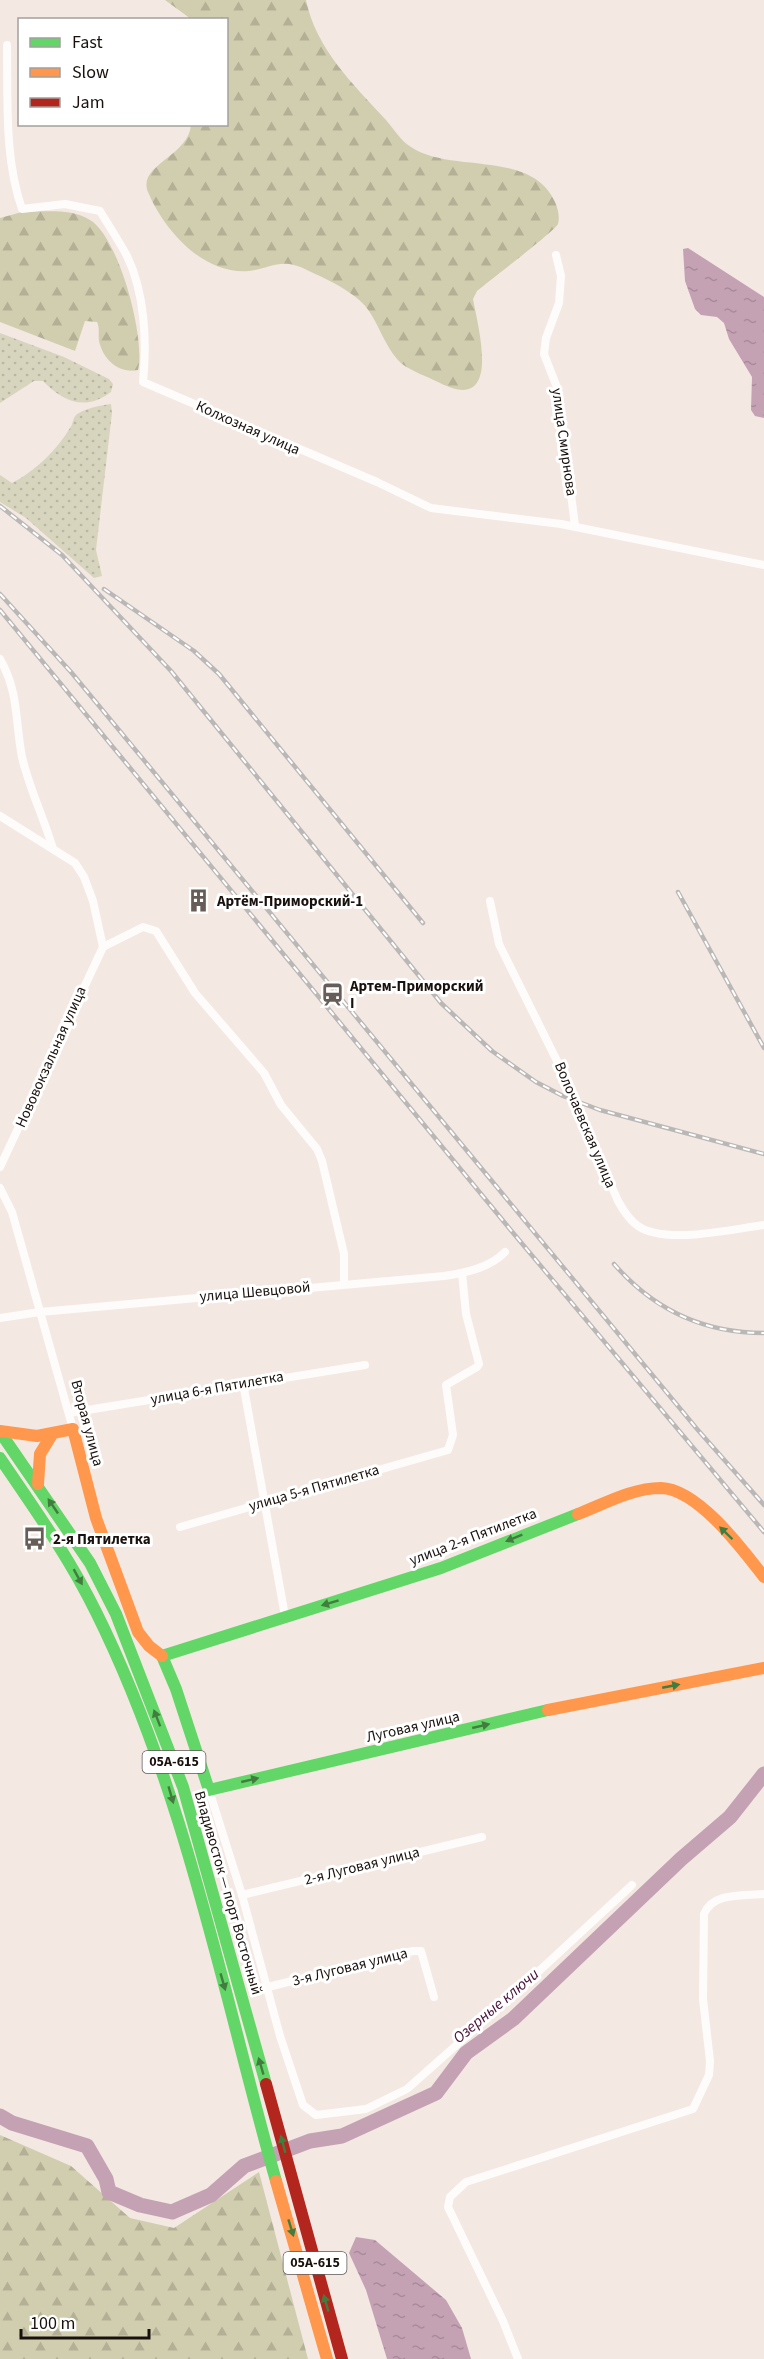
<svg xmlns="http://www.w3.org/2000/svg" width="764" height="2359" viewBox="0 0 764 2359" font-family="'Source Sans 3',sans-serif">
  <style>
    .grass { fill: url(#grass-dots) }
    .forest { fill: url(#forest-firs) }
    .water { fill: url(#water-ripples) }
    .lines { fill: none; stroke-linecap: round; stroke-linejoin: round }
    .river { stroke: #c4a2b4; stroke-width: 15 }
    .street { stroke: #fdfcfb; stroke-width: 8 }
    .fast { stroke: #63d668; stroke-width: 12 }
    .slow { stroke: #ff974d; stroke-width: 12 }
    .jam { stroke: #b3261e; stroke-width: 12 }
    .rail-casing { stroke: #bab8b6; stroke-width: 4.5 }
    .rail { stroke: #fff; stroke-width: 2; stroke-dasharray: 7; stroke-linecap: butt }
    .oneway { fill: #427d3f }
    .labels { text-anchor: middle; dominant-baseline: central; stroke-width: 6; stroke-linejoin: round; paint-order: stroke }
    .shield { fill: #fff; stroke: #5e5856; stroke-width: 1.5 }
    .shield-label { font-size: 14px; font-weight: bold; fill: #19110d }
    .street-label { font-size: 15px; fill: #19110d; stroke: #fff }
    .poi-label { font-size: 15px; font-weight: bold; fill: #19110d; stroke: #fff; text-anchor: start }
    .water-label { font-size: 16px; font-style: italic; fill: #451038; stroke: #fff }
  </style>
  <defs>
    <pattern id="grass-dots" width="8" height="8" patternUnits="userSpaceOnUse" patternTransform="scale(1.5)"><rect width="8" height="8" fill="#d8d5bf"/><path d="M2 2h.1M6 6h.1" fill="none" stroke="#b9b6a3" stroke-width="1.8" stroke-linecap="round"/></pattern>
    <pattern id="forest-firs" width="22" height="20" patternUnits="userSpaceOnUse" patternTransform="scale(1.5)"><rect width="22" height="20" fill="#d1ceb0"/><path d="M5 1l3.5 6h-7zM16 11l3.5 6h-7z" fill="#b3b096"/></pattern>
    <pattern id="water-ripples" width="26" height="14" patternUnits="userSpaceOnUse" patternTransform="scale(1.5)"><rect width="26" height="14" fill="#c4a2b4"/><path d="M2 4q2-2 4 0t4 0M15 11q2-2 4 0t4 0" fill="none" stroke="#a88a9a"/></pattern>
  </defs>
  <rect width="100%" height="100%" fill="#f4e8e2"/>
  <!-- grass -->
  <g class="grass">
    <path d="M0 333 64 357 109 379 113 384 111 392C85 412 62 401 43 381H34L0 403Z"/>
    <path d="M111 404 112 413 96 550 102 576 94 578 26 518 0 502V475L12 483C34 472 57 450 70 428 74 423 72 416 79 413 87 408 102 405 111 404Z"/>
  </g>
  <!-- forest -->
  <g class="forest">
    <path d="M165 0H306C316 49 353 84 386 120 393 128 401 141 411 147 451 174 531 149 555 202 558 209 560 217 558 224 555 231 489 281 477 291L473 299C478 327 503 415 440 383 427 376 406 370 397 359 385 345 379 326 369 311 359 296 338 285 322 277 312 273 300 265 289 264 276 262 261 270 249 271 203 275 164 230 148 192 137 165 188 157 191 125L226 124V20L191 19Z"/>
    <path d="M22 212C43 212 71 208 90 220 119 237 146 339 138 370 118 374 103 359 99 341 98 334 100 328 97 322L85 321 75 351 0 322V218Z"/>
    <polygon points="0,2135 71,2166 130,2218 174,2228 259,2172 308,2359 0,2359"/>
  </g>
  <!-- water -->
  <g class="water">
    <polygon points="688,248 764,297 764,418 755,416 751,410 752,377 729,339 724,323 717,317 701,315 695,309 685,281 683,249"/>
    <polygon points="356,2237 375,2240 446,2300 462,2328 471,2359 387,2359 366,2290 349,2253"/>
  </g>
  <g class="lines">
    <!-- river -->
    <polyline class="river" points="0,2116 12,2123 87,2146 106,2179 109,2192 140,2205 172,2212 211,2195 244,2166 310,2141 342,2136 436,2093 466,2053 513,2019 681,1859 730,1817 764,1774"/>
    <!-- street -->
    <g class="street">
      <path d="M7 45C8 98 4 158 22 209L65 204 100 211C109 226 119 241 127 256 145 293 147 342 143 382L377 482 431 508 561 524 764 565"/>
      <polyline points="556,255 561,276 559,303 546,338 544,354 558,390 575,526"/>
      <path d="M0 659C19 692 15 721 22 757 29 788 44 818 53 849"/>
      <polyline points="0,816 75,863 84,877 93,901 103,947 0,1167"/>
      <path d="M490 901 499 944 559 1065 618 1201C623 1210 629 1220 638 1226 665 1245 732 1229 764 1225"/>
      <polyline points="103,947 143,927 156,931 195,993 264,1073 281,1105 317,1149 322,1161 344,1254 344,1284"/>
      <polyline points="0,1188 12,1212 73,1429"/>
      <path d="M0 1318 40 1312 444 1276C464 1273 490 1268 505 1252"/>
      <polyline points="243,1383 285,1616"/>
      <polyline points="69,1413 365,1365"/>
      <polyline points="180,1527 448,1450 453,1435 446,1385 477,1367 479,1364 466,1314 462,1273"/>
      <polyline points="209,1790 242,1895 280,2036 303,2105 316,2115 366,2109 407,2089 524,1985 632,1885"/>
      <polyline points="242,1895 482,1837"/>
      <polyline points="268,1987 413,1951 421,1951 434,1997"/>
      <path d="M518 2359 503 2321 448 2207 450 2197 466 2182 693 2109 709 2075 710 2061 703 1999 704 1914C713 1892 743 1896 764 1894"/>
    </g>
    <!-- fast -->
    <g class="fast">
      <polyline points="0,1432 90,1563 116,1614 183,1787 266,2084"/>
      <path d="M0 1458C34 1508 69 1557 96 1612 185 1791 222 1989 276 2181"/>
      <polyline points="162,1656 176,1689 209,1790 548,1710"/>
      <polyline points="162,1656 441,1568 578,1514"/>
    </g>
    <!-- slow -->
    <g class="slow">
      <polyline points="0,1431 37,1436 73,1429 96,1518 138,1632 149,1646 162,1656"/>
      <polyline points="38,1484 40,1454 51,1436"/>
      <path d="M578 1514C604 1504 632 1488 661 1488 698 1489 743 1550 764 1577"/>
      <polyline points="548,1710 764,1668"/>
      <polyline points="276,2181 327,2359"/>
    </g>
    <!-- jam -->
    <polyline class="jam" points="266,2084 342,2359"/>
    <defs>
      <g id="rail">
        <polyline points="0,506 62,555 171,671 441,1003 492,1051 536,1082 563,1096 600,1110 764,1154"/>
        <polyline points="104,589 194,651 219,674 423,923"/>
        <polyline points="0,594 71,672 697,1429 764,1505"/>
        <polyline points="0,610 514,1234 764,1532"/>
        <polyline points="678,892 764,1048"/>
        <path d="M614 1264C654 1310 703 1333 764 1333"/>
      </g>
    </defs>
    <!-- rail casing -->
    <use href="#rail" class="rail-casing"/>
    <!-- rail -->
    <use href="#rail" class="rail"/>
  </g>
  <!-- one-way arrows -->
  <defs><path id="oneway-solid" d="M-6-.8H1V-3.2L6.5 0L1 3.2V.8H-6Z" transform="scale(1.5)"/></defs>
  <g class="oneway">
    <use href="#oneway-solid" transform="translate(53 1506) rotate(-124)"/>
    <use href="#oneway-solid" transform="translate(726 1533) rotate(-136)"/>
    <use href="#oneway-solid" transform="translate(514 1538) rotate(158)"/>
    <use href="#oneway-solid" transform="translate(78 1577) rotate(61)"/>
    <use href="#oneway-solid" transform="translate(330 1603) rotate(163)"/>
    <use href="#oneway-solid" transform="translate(671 1686) rotate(-11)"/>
    <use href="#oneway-solid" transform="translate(157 1718) rotate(-111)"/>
    <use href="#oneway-solid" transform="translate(481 1726) rotate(-13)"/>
    <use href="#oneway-solid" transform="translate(250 1780) rotate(-13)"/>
    <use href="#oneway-solid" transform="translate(171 1795) rotate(74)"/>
    <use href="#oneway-solid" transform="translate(223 1982) rotate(74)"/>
    <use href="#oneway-solid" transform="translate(261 2066) rotate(-106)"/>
    <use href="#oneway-solid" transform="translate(283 2144) rotate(-105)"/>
    <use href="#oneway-solid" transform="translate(291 2228) rotate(73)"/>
    <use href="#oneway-solid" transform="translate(326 2303) rotate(-106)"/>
  </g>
  <!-- icons -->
  <defs>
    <symbol id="building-bare" viewBox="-9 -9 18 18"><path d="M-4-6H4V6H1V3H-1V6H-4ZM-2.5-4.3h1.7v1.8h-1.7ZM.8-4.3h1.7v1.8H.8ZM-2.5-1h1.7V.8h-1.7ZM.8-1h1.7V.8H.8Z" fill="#665c58" stroke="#fff" stroke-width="2.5" paint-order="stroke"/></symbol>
    <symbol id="station-bare" viewBox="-9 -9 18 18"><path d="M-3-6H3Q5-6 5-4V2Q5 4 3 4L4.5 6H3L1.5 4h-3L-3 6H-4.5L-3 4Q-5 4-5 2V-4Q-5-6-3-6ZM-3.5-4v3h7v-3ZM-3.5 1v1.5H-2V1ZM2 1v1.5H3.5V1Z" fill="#665c58" stroke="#fff" stroke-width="2.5" paint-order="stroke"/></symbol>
    <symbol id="bus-bare" viewBox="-9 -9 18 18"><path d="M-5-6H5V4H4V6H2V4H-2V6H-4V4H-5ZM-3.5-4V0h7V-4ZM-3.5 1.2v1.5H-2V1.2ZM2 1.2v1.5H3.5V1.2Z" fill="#665c58" stroke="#fff" stroke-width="2.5" paint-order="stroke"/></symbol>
  </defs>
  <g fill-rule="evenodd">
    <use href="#building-bare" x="182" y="884" width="33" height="33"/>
    <use href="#station-bare" x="316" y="978" width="33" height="33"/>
    <use href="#bus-bare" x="18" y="1522" width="33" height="33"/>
  </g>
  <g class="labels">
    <!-- shield labels -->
    <g class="shield">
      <rect x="142.5" y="1751" width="63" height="22" rx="4.5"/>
      <rect x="283.5" y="2252" width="63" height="22" rx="4.5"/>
    </g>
    <g class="shield-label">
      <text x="174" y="1762">05А-615</text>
      <text x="315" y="2263">05А-615</text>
    </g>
    <!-- street labels -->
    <g class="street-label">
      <text transform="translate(248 428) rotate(24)">Колхозная улица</text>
      <text transform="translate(564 442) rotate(82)">улица Смирнова</text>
      <text transform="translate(51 1057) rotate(-66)">Нововокзальная улица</text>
      <text transform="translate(585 1125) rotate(67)">Волочаевская улица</text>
      <text transform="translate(255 1292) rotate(-5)">улица Шевцовой</text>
      <text transform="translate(217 1388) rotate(-10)">улица 6-я Пятилетка</text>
      <text transform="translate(87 1423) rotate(75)">Вторая улица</text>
      <text transform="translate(314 1488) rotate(-16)">улица 5-я Пятилетка</text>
      <text transform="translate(473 1537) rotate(-21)">улица 2-я Пятилетка</text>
      <text transform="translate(413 1727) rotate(-13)">Луговая улица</text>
      <text transform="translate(362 1866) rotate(-14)">2-я Луговая улица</text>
      <text transform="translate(228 1893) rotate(74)">Владивосток — порт Восточный</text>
      <text transform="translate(350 1967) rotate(-14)">3-я Луговая улица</text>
    </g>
    <!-- poi labels -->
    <g class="poi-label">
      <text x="217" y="901">Артём-Приморский-1</text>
      <text x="350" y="986">Артем-Приморский<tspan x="350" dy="17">I</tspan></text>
      <text x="53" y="1539">2-я Пятилетка</text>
    </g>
    <!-- water labels -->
    <g class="water-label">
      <text transform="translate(496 2006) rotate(-40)">Озерные ключи</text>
    </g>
  </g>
  <!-- legend -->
  <rect x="18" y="18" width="210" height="108" fill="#ffffff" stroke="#a3a09e" stroke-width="1.5"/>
  <rect x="30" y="38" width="30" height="9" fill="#63d668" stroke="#a3a09e" stroke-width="1.5"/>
  <text x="72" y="48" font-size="18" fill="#19110d">Fast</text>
  <rect x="30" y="68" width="30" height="9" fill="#ff974d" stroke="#a3a09e" stroke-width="1.5"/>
  <text x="72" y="78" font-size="18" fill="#19110d">Slow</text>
  <rect x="30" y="98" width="30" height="9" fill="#b3261e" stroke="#a3a09e" stroke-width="1.5"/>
  <text x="72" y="108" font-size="18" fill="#19110d">Jam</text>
  <!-- scale -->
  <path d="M21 2329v9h128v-9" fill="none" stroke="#19110d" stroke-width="3"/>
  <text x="30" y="2329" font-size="18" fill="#19110d" stroke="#ffffff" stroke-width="4.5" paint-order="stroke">100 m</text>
</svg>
